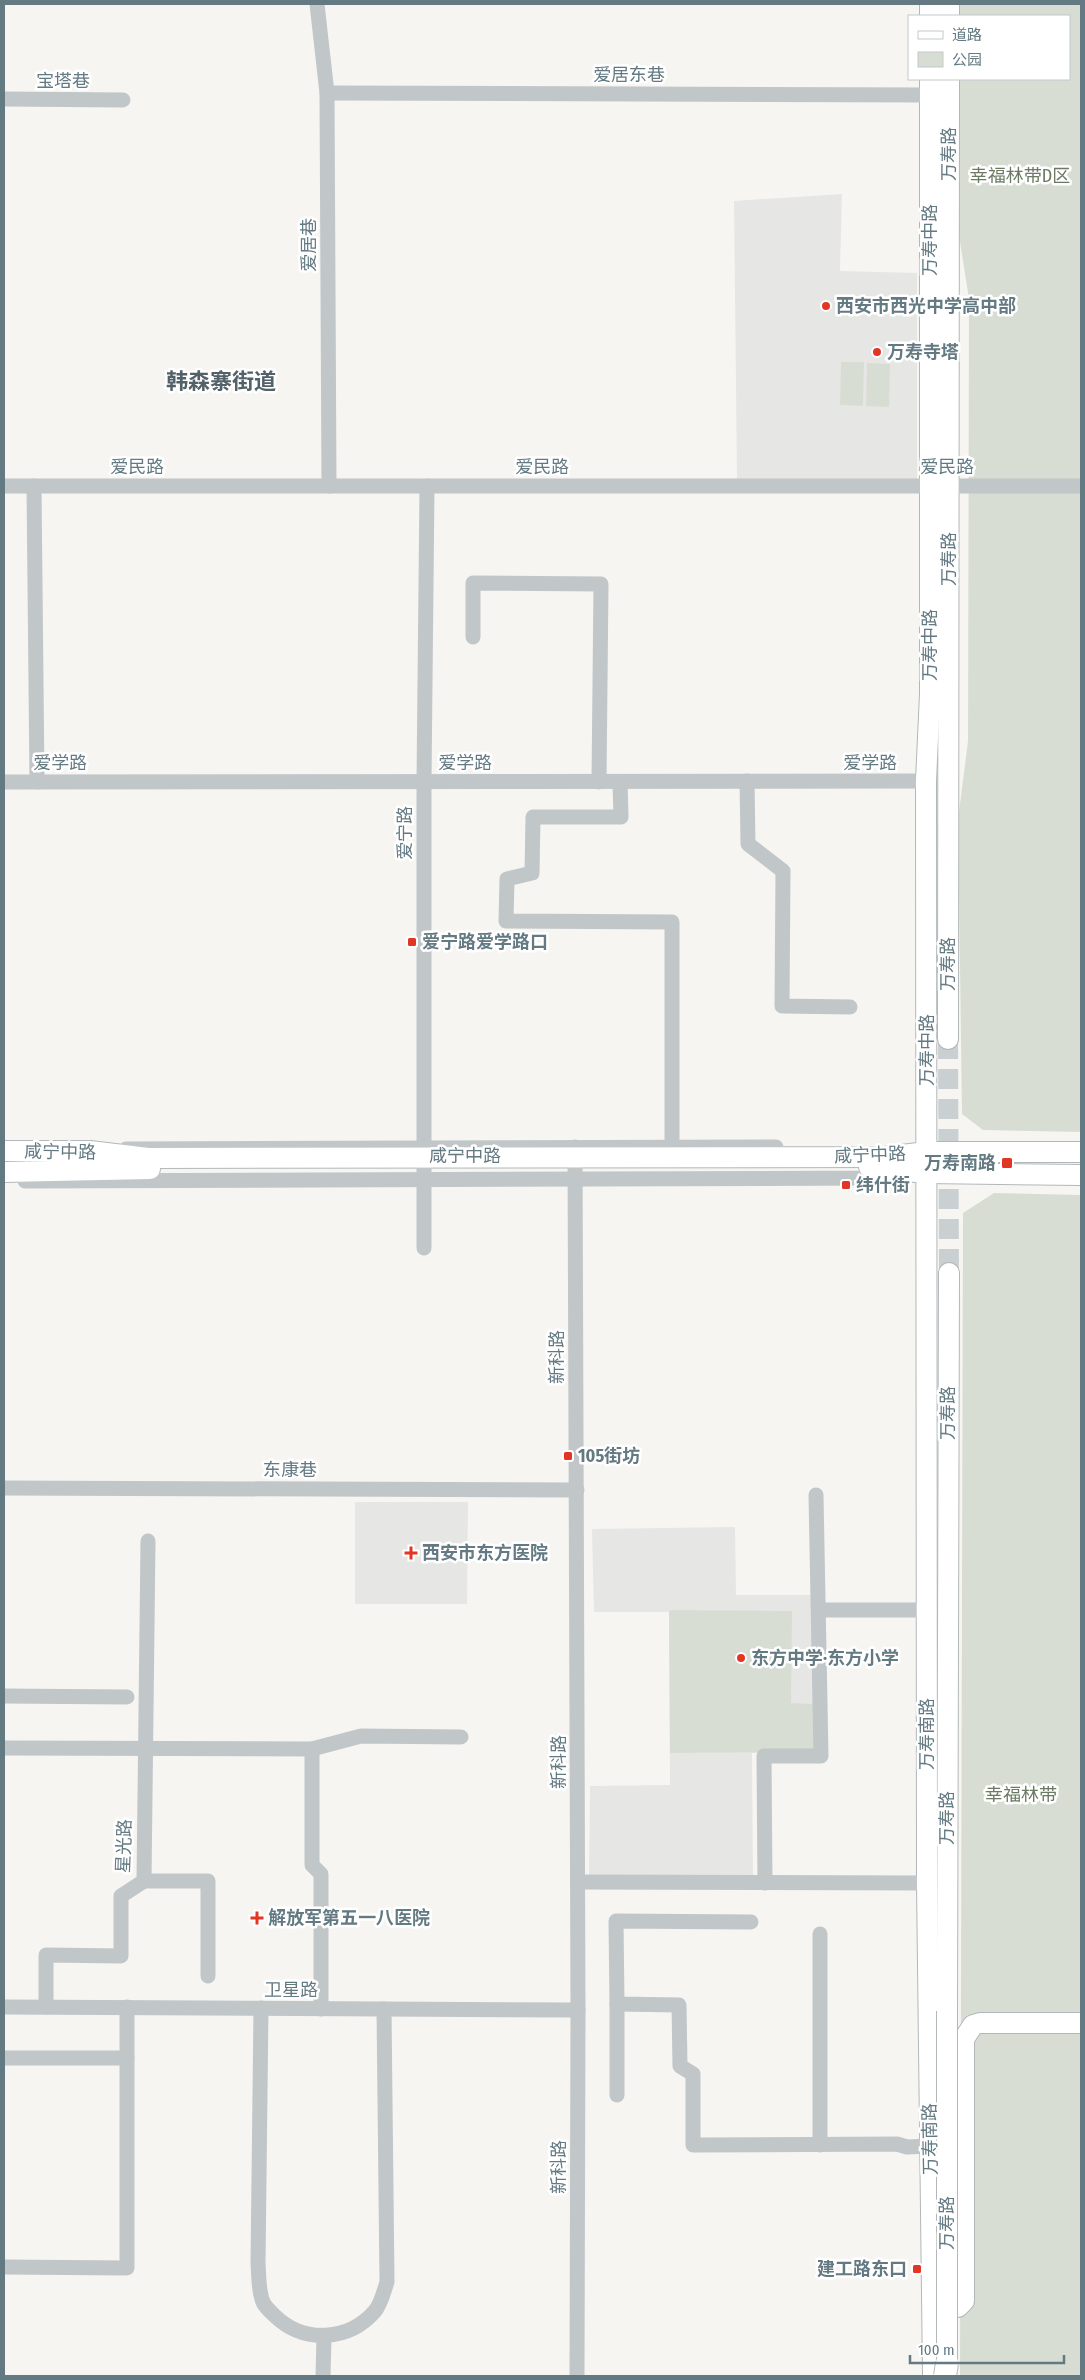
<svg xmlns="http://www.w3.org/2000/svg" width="1085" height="2380" viewBox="0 0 1085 2380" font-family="'Fira Sans Condensed','Noto Sans SC',sans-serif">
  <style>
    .built { fill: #e6e7e5 }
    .green { fill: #d8ddd3 }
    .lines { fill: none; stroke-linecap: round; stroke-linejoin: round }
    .major-tunnel { stroke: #cad0d1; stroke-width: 20; stroke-dasharray: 20 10; stroke-linecap: butt }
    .major-casing { stroke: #b2b8ba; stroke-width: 22 }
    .minor { stroke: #c1c6c8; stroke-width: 15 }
    .major { stroke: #fff; stroke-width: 20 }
    .major-bridge-casing { stroke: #b2b8ba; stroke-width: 22; stroke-linecap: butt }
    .highway-bridge-casing { stroke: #b4b8ba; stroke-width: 24; stroke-linecap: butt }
    .major-bridge { stroke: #fff; stroke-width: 20 }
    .highway-bridge { stroke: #fff; stroke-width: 22 }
    .poi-dot { fill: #e33524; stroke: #fff; stroke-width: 2 }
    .labels { text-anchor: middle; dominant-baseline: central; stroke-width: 5; stroke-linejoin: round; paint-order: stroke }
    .street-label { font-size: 18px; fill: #647a83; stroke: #fff }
    .park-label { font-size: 18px; fill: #6b7a63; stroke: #fff }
    .poi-label { font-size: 18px; font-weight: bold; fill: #647a83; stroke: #fff; text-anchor: start }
    .district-label { font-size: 22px; font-weight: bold; fill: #526268; stroke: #fff }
  </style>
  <rect width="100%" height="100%" fill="#f6f5f2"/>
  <!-- built -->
  <g class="built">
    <polygon points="842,194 840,271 917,273 917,480 737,479 734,201"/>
    <polygon points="355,1502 468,1502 467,1604 355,1604"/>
    <polygon points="735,1527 736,1595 812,1595 814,1752 752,1753 753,1879 589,1877 590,1786 670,1785 669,1612 594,1612 592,1529"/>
  </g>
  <!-- green -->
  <g class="green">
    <polygon points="958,4 1081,4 1081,1132 983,1130 962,1114 958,820 968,741 969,299 958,229 958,79 1069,79 1069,16 958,16"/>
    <polygon points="841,362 864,362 863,406 840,405"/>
    <polygon points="867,363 890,364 889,407 866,406"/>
    <polygon points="994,1193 1081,1195 1081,2376 960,2376 963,1213"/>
    <polygon points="674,1610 792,1611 791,1703 814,1704 814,1752 670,1753 669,1611"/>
  </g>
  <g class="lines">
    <!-- major-tunnel -->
    <polyline class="major-tunnel" points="948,1039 949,1273"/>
    <defs>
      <g id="major">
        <polyline points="930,4 930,16"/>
        <polyline points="949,4 949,16"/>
        <polyline points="930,79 930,694 926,781 927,1883 933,2376"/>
        <polyline points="948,1039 949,79"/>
        <polyline points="4,1151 90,1151 148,1158 885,1157 927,1152 1081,1152"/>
        <polyline points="869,1167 926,1173 1081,1175"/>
        <polyline points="4,1172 150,1169"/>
        <polyline points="947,2011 949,1273"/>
        <polyline points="933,2307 958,2307 964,2301 964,2039 973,2025 980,2023 1081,2023"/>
      </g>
    </defs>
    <!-- major casing -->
    <use href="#major" class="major-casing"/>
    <!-- minor -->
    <g class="minor">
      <polyline points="317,4 327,93 329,486"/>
      <polyline points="327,93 930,95"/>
      <polyline points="4,99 123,100"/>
      <polyline points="4,486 1081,486"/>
      <polyline points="34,486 37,782"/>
      <polyline points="473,637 473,583 601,584 599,782"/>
      <polyline points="747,781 748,844 783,871 782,1006 850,1007"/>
      <polyline points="4,782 926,781"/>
      <polyline points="620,782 621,817 533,817 532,873 507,879 506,921 672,922 672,1147"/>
      <polyline points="575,1147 578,2010 577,2376"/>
      <polyline points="126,1149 776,1147"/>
      <polyline points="25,1181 874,1178 894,1173"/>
      <polyline points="424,1248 424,782 427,486"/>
      <polyline points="4,1488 577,1490"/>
      <polyline points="819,1610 927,1610"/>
      <polyline points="4,1696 127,1697"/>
      <polyline points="4,1748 312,1749 361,1736 461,1737"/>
      <polyline points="312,1749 312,1865 321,1874 321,2009"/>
      <polyline points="144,1881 208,1881 208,1976"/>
      <polyline points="578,1882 927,1883"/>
      <polyline points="765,1883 764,1756 821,1756 816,1495"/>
      <polyline points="751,1922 616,1921 617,2004 679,2005 680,2066 693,2074 693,2145 897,2144 907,2147 930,2146"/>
      <polyline points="820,1934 820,2145"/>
      <polyline points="617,2004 617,2095"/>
      <polyline points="4,2007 578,2010"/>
      <polyline points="46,2007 46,1955 121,1956 121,1896 144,1881 148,1541"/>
      <path d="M261 2008 258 2263C259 2275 258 2290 263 2302 265 2307 271 2312 275 2316 304 2344 349 2341 375 2311 381 2304 384 2291 387 2282L384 2009"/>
      <polyline points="4,2058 127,2058"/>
      <polyline points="4,2267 127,2268 127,2007"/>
      <polyline points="323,2376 324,2337"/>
    </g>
    <!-- major -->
    <use href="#major" class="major"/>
    <defs>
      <polyline id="major-bridge" points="947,2363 947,2011"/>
      <polyline id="highway-bridge" points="945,2376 947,2363"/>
    </defs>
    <!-- major-bridge casing -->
    <use href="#major-bridge" class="major-bridge-casing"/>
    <!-- highway-bridge casing -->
    <use href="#highway-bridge" class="highway-bridge-casing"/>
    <!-- major-bridge -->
    <use href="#major-bridge" class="major-bridge"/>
    <!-- highway-bridge -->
    <use href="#highway-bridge" class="highway-bridge"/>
  </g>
  <!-- markers -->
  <g class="poi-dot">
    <circle cx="826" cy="306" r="5"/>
    <circle cx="877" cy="352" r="5"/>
    <rect x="407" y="937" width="10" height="10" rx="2.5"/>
    <rect x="1001" y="1157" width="12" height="12" rx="2.5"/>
    <rect x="841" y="1180" width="10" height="10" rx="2.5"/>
    <rect x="563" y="1451" width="10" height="10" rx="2.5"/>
    <path d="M408.5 1545.5h5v5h5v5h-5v5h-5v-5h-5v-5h5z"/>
    <circle cx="741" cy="1658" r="5"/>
    <path d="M254.5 1910.5h5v5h5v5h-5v5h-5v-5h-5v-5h5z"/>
    <rect x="912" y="2264" width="10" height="10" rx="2.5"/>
  </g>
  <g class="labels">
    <!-- street labels -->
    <g class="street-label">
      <text x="629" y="75">爱居东巷</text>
      <text x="63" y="81">宝塔巷</text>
      <text transform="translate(949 154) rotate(-90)">万寿路</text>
      <text transform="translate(930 240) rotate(-90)">万寿中路</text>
      <text transform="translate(309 245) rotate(-90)">爱居巷</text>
      <text x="137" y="467">爱民路</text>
      <text x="542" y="467">爱民路</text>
      <text x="947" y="467">爱民路</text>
      <text transform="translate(949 559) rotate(-90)">万寿路</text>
      <text transform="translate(930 645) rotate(-90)">万寿中路</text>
      <text x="60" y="763">爱学路</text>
      <text x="465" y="763">爱学路</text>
      <text x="870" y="763">爱学路</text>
      <text transform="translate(405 833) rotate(-90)">爱宁路</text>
      <text transform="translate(948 964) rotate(-90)">万寿路</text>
      <text transform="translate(927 1050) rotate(-90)">万寿中路</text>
      <text transform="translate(60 1152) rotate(1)">咸宁中路</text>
      <text transform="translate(870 1155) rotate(-2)">咸宁中路</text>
      <text x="465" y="1156">咸宁中路</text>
      <text transform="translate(557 1357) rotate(-90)">新科路</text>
      <text transform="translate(948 1413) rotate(-90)">万寿路</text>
      <text x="290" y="1470">东康巷</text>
      <text transform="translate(927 1734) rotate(-90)">万寿南路</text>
      <text transform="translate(559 1762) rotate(-90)">新科路</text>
      <text transform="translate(947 1818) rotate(-90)">万寿路</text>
      <text transform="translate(124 1846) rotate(-88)">星光路</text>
      <text x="291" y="1990">卫星路</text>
      <text transform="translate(930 2139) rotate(-91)">万寿南路</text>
      <text transform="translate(559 2167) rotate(-90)">新科路</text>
      <text transform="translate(947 2223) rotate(-90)">万寿路</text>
    </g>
    <!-- park labels -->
    <g class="park-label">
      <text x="1020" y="176">幸福林带D区</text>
      <text x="1021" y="1795">幸福林带</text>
    </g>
    <!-- poi labels -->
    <g class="poi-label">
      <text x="836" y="306">西安市西光中学高中部</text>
      <text x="887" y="352">万寿寺塔</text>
      <text x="422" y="942">爱宁路爱学路口</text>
      <text x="996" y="1163" text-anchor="end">万寿南路</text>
      <text x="856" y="1185">纬什街</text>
      <text x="578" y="1456">105街坊</text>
      <text x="422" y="1553">西安市东方医院</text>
      <text x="751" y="1658">东方中学·东方小学</text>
      <text x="268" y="1918">解放军第五一八医院</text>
      <text x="907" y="2269" text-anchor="end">建工路东口</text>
    </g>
    <!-- district labels -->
    <g class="district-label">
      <text x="221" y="381">韩森寨街道</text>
    </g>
  </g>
  <!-- border -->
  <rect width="1085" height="2380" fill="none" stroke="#647a83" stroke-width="10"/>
  <!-- legend -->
  <rect x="908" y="15" width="162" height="65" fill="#ffffff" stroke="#c1cacd"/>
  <rect x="918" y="31" width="25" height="8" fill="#ffffff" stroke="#c1cacd"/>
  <text x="952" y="40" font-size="15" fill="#647a83">道路</text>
  <rect x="918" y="52" width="25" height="15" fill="#d8ddd3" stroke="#c1cacd"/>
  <text x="952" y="65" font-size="15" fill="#647a83">公园</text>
  <!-- scale -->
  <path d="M910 2355v8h154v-8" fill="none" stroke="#647a83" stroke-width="2.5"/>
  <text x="918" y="2355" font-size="15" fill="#647a83" stroke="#ffffff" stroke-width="4" paint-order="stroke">100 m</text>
</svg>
